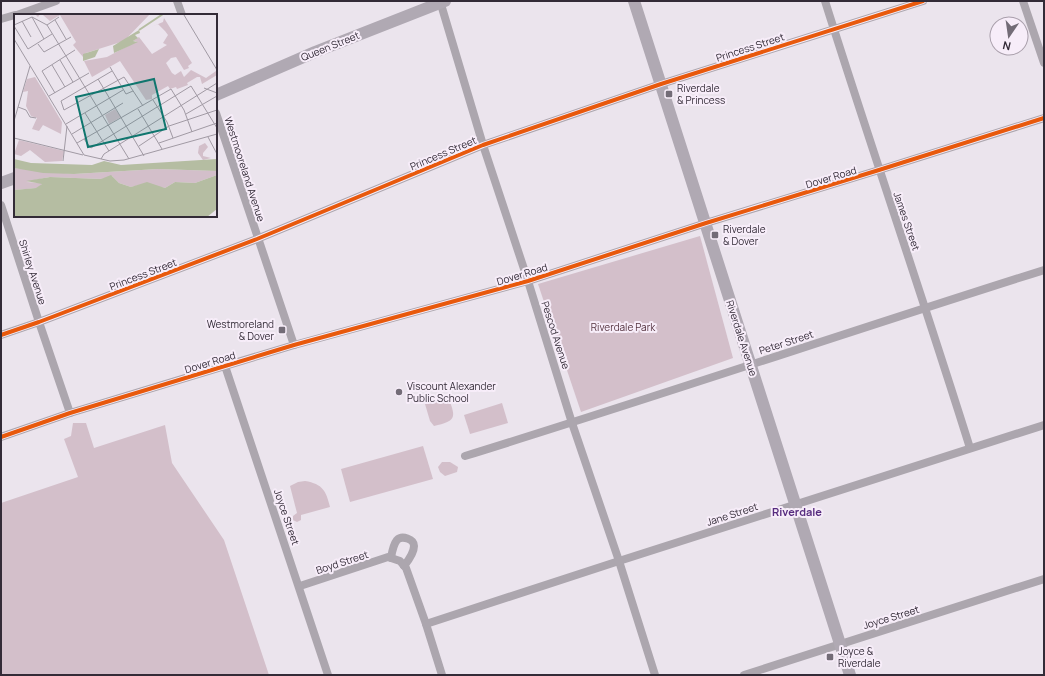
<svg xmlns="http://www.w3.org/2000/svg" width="1045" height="676" viewBox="0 0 1045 676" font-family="Manrope,sans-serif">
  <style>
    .green { fill: #d3bfca }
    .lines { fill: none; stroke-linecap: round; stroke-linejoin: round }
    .street { stroke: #aca6ae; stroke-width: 8 }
    .secondary { stroke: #b0a9b3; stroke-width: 12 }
    .cycleway-casing { stroke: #f7edf9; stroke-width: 6 }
    .cycleway { stroke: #e8590c; stroke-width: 4 }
    .poi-dot { fill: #736c77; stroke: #f7edf9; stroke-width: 1.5 }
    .labels { text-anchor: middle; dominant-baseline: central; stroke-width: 4; stroke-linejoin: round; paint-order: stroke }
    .street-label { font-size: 10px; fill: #332b37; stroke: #f7edf9 }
    .poi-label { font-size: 10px; fill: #332b37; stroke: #f7edf9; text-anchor: start }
    .park-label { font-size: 10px; fill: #53313d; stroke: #f7edf9 }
    .neighbourhood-label { font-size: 11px; font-weight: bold; fill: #572c7f; stroke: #f7edf9 }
    .inset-river { fill: none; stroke: #b5bda2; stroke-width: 2 }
    .inset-road { fill: none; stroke: #a19aa4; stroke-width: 1 }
    .view { fill: #0f766e; fill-opacity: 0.15; stroke: #0f766e; stroke-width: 2 }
    .inset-edge { fill: none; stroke: #332b37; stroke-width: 2 }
  </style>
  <rect width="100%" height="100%" fill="#ebe4ed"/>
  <!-- green -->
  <g class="green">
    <polygon points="700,236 733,358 581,412 538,284"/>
    <path d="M447 398 449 399C456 418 456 421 434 426L430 421 425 404Z"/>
    <polygon points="502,403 508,423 470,434 464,415"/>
    <polygon points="73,423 86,423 94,448 165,425 172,463 224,540 269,675 1,675 1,503 78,477 64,439 71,436"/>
    <polygon points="423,446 433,479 350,502 341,469"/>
    <polygon points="442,462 450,462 458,467 457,472 445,476 440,472 438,467"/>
    <path d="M305 481C323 484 326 491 330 507L301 515V520L297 522 293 520V516L297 513 290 486 298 482Z"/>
  </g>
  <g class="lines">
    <!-- street -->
    <g class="street">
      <polyline points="177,1 182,15"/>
      <polyline points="440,1 483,145 528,281 572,423 619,561 655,675"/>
      <path d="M825 1C872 150 923 298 970 448"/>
      <polyline points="1023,1 1044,63"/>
      <polyline points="17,15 56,1"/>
      <polyline points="1,19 15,15"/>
      <polyline points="216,113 294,345"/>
      <polyline points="1,205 39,322 70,413"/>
      <polyline points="1,335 39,322 257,239 483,145 661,84 923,1"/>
      <polyline points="225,366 328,675"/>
      <polyline points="1,437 70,413 294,345 528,281 706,223 879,170 1044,118"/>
      <path d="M465 456C659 396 851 331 1044 270"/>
      <path d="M391 558C392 552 393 545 397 540 402 535 414 539 414 546 414 553 408 561 404 566"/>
      <polyline points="300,586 388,557 400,561 406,568 426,624 442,675"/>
      <polyline points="426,624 619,561 1044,425"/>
      <polyline points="744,675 1044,579"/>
    </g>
    <!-- secondary -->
    <g class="secondary">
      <polyline points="634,1 850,675"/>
      <polyline points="216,95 315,52 445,1"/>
      <polyline points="1,183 15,178"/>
    </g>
    <defs>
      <g id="cycleway">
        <polyline points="1,335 39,322 257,239 483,145 661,84 923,1"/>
        <polyline points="1,437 70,413 294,345 528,281 706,223 879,170 1044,118"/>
      </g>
    </defs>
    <!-- cycleway casing -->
    <use href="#cycleway" class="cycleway-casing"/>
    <!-- cycleway -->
    <use href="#cycleway" class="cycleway"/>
  </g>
  <!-- markers -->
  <g class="poi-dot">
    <rect x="665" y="90" width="8" height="8" rx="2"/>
    <rect x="711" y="231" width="8" height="8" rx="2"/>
    <rect x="278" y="326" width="8" height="8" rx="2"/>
    <circle cx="399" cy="392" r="4"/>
    <rect x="826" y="653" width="8" height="8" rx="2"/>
  </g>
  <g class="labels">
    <!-- street labels -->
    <g class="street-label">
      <text transform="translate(330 46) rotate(-22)">Queen Street</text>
      <text transform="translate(750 47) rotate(-18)">Princess Street</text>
      <text transform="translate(443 153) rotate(-23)">Princess Street</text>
      <text transform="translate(245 169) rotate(72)">Westmooreland Avenue</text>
      <text transform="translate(831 177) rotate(-17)">Dover Road</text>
      <text transform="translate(907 221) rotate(71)">James Street</text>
      <text transform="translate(33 272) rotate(72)">Shirley Avenue</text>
      <text transform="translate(143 274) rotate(-21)">Princess Street</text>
      <text transform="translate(522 274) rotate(-17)">Dover Road</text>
      <text transform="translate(556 335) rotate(72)">Pescod Avenue</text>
      <text transform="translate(742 338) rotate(72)">Riverdale Avenue</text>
      <text transform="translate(786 342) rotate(-18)">Peter Street</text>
      <text transform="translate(210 362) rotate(-17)">Dover Road</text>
      <text transform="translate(732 514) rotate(-18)">Jane Street</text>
      <text transform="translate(287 517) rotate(71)">Joyce Street</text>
      <text transform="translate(342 562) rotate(-18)">Boyd Street</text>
      <text transform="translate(891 617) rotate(-17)">Joyce Street</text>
    </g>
    <!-- poi labels -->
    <g class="poi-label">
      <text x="677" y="88">Riverdale<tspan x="677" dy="12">&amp; Princess</tspan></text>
      <text x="723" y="229">Riverdale<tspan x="723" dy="12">&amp; Dover</tspan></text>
      <text x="274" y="324" text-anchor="end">Westmoreland<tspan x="274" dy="12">&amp; Dover</tspan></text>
      <text x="407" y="386">Viscount Alexander<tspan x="407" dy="12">Public School</tspan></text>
      <text x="838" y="651">Joyce &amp;<tspan x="838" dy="12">Riverdale</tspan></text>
    </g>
    <!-- park labels -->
    <g class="park-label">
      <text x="623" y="327">Riverdale Park</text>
    </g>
    <!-- neighbourhood labels -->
    <g class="neighbourhood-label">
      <text x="797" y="511">Riverdale</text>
    </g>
  </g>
  <!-- overview -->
  <g transform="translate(14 14)">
    <rect width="203" height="203" fill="#ebe4ed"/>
    <path d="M21 0H136L110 27 72 39 69 43 59 31 62 28 46 1 36 7 29 1 26 0 24 3ZM150 4 178 49 174 52 175 54 170 56 162 43 157 44 152 49 158 59 161 61 167 57 170 63 177 56 192 64 202 57 203 61 188 70 186 63H183L173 69 174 71 163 75 162 73 156 75 154 72 138 81V85L132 86 106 47 78 63 70 47 93 43 123 27H119L125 23 138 40 153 31 149 29 154 21 151 17 144 10 137 13 149 8ZM21 63 48 108 47 120 29 111 25 117 18 115 23 104 17 102 12 92 14 77 9 78 13 65ZM101 95 107 103 95 110 91 101ZM5 126 50 137 48 147 31 148 16 136 7 142 0 140ZM191 129 194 133 189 139V142L197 144 189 146 184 139 185 132ZM0 154 60 160 144 155 203 157V161L181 169 161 168 151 174 131 170 117 173 105 169 98 162 88 165 35 163 12 168 29 169 24 174 0 176Z" fill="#d3bfca"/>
    <path d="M125 16 126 19 121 21 124 24 119 27 124 28 100 39 99 32ZM85 35 81 43 69 47V40ZM0 145 17 149 78 151 90 147 107 151 203 145V157L144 155 60 160 29 159 0 154ZM97 161 105 169 117 173 133 168 151 174 161 168 181 169 203 161V195L193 203H0V176L22 174 28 170 12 167 36 163 87 165Z" fill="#b5bda2"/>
    <path class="inset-river" d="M125 16 149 0"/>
    <path class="inset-road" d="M170 1 203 56M18 3 30 25M41 6 52 25M8 7 17 23M0 11 18 3 33 11 115 145M33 11 45 3M0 12 14 35 38 20M0 25 70 141 96 147 110 146 203 120M24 30 30 38 57 23M46 46 59 68M38 51 51 73M96 53 112 80 119 77M98 57 47 87 50 96 110 63 129 92M84 65 130 142M190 74 203 79M41 79 28 57 61 36M35 82 75 59M139 86 153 108 159 124M4 93 12 96 16 103 22 104M124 95 148 135M71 99 95 137M172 100 203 82M0 107 16 52M52 110 109 76M58 120 109 89M194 123 203 140M0 124 69 141M70 125 77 134 177 72 203 114M63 129 157 75 170 96 178 118M145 129 203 109M125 132 155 112 203 96M87 145 90 140 203 69M49 147 53 112"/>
    <path class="view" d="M140 65 152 115 74 133 62 83Z"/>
    <rect width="203" height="203" class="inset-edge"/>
  </g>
  <!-- border -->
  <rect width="1045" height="676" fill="none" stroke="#332b37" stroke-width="4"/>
  <!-- north arrow -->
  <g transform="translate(1009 36) rotate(193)"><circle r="19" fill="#f7edf9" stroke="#a99fab"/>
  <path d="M0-3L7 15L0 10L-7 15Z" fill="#736c77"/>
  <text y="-6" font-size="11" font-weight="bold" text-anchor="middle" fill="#332b37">N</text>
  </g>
</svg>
